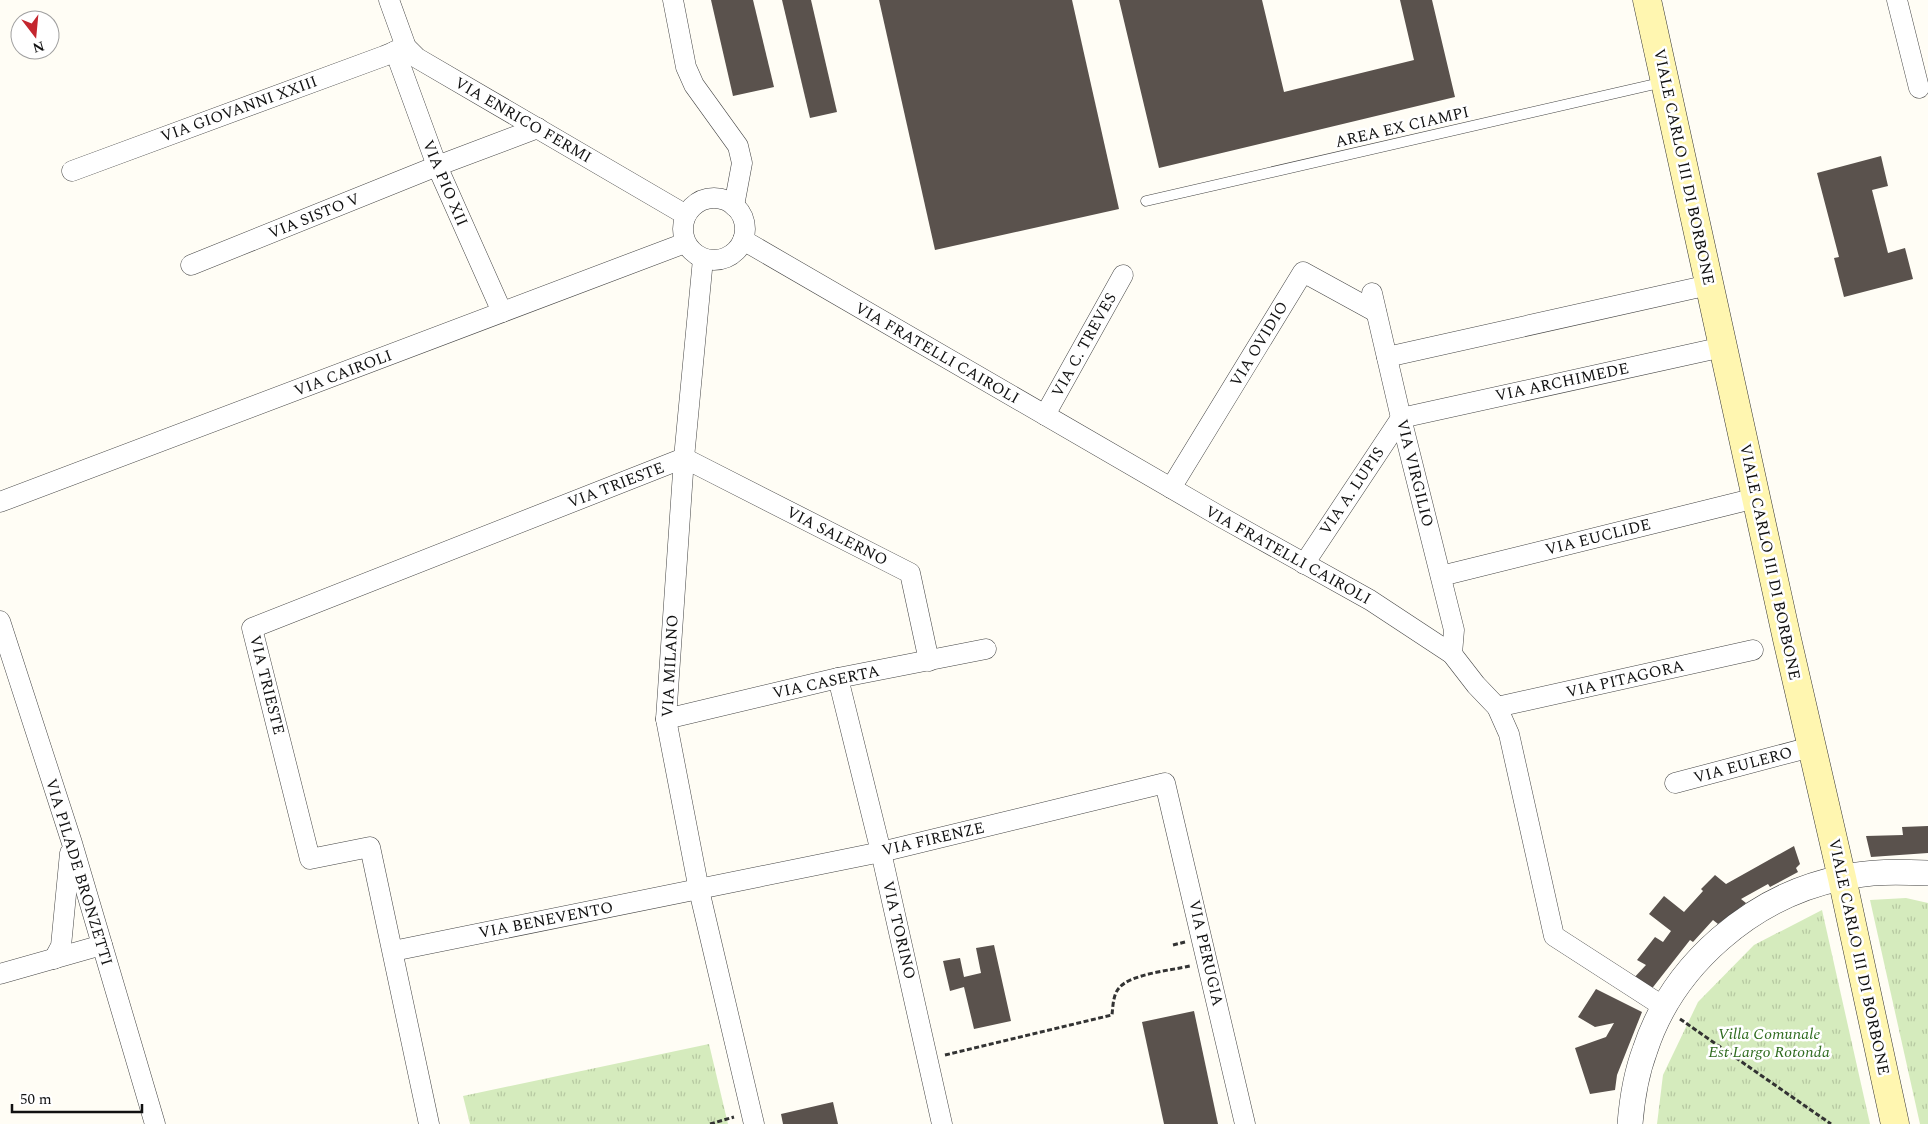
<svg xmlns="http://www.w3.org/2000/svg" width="1928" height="1124" viewBox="0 0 1928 1124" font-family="Spectral,serif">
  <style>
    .park { fill: url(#park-tufts) }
    .building { fill: #5a524d }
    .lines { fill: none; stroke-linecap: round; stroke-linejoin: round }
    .service-casing { stroke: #444; stroke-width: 11 }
    .minor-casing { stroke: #444; stroke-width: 21 }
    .tertiary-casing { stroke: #444; stroke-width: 26 }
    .secondary-casing { stroke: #333; stroke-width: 29 }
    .path { stroke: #333; stroke-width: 3; stroke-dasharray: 5 2.5; stroke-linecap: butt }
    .service { stroke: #fff; stroke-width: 10 }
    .minor { stroke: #fff; stroke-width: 20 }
    .tertiary { stroke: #fff; stroke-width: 25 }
    .secondary { stroke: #fff6b0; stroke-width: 28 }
    .labels { text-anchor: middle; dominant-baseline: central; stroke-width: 5; stroke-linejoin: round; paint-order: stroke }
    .street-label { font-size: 16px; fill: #111; stroke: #fff }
    .park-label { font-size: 16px; font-style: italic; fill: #2f6b1f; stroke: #fff }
  </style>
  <defs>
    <pattern id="park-tufts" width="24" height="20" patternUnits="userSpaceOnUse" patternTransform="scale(1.25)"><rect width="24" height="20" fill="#d5ebbd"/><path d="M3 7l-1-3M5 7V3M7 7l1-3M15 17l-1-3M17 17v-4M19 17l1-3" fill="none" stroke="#b6c8a1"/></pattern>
  </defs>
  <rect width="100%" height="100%" fill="#fffdf5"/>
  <!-- park -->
  <g class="park">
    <polygon points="1906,898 1928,903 1928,1124 1920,1124 1870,900"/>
    <polygon points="1822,910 1870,1124 1657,1124 1663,1075 1698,1002 1754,945"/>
    <polygon points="709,1044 728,1124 470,1124 463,1096"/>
  </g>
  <!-- building -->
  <g class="building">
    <polygon points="711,0 753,0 774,87 733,96"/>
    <polygon points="782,0 811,0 837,112 810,118"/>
    <polygon points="879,0 1072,0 1119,209 935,250"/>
    <polygon points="1119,0 1262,0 1284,92 1414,60 1400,0 1432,0 1455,97 1159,168"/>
    <polygon points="1881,156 1888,186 1872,190 1888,253 1905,248 1913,279 1844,297 1834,258 1839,257 1817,173"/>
    <polygon points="1928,826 1928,853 1871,857 1866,836 1903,835 1902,827"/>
    <polygon points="1794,846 1800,864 1796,868 1798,872 1770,887 1768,884 1741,899 1746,903 1718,924 1713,920 1693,942 1690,940 1650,991 1631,981 1646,965 1637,960 1655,937 1663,942 1671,931 1649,914 1664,896 1684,912 1703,891 1701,889 1715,875 1726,884"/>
    <polygon points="994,945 1011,1021 974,1029 964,987 950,991 943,961 960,958 964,977 981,973 976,948"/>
    <polygon points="1596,989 1642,1012 1617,1075 1615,1090 1590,1094 1575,1048 1606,1037 1614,1023 1595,1027 1578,1017"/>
    <polygon points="1194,1011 1218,1124 1164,1124 1142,1022"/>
    <polygon points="833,1102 838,1124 783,1124 781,1114"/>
  </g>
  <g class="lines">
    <defs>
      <polyline id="service" points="1146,201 1664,82"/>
      <g id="minor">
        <polyline points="389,0 406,47 417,58 686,215"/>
        <polyline points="673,0 686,67 694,85 738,146 742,163 734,206"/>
        <polyline points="1897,0 1919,88"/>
        <polyline points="395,51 437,166 502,312"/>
        <polyline points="72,171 384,56 406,47"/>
        <circle cx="714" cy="229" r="31"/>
        <polyline points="743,240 1221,517 1370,600 1452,654 1476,685 1497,707 1509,734 1554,936 1664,1007"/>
        <polyline points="703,259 684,458 666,719 699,890 754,1124"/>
        <polyline points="191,265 437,166 538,128"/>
        <polyline points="1372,293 1401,418 1454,630 1452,654"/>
        <polyline points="1387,357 1709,285"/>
        <polyline points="1045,415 1123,275"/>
        <polyline points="1171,488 1303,272 1376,312"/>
        <polyline points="0,502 685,243"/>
        <polyline points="1304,564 1401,418 1723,347"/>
        <polyline points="1441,576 1756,498"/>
        <polyline points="0,621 72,843 155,1124"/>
        <polyline points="838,678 881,852 942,1124"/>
        <polyline points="1497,707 1753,650"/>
        <polyline points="666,719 838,678 986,649"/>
        <polyline points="1675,783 1811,747"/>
        <polyline points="393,951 881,852 1165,783 1245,1124"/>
        <polyline points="54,959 61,946 70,853"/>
        <polyline points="0,974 102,945"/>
        <polyline points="429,1124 370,847 310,859 252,628 684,458 910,573 929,661"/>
      </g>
      <path id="tertiary" d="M1630 1124C1632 1099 1636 1074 1645 1050 1673 964 1753 896 1841 878 1870 871 1899 872 1928 873"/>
      <polyline id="secondary" points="1647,0 1787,639 1842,878 1895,1124"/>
    </defs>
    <!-- service casing -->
    <use href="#service" class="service-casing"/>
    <!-- minor casing -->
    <use href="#minor" class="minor-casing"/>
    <!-- tertiary casing -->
    <use href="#tertiary" class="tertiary-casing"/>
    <!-- secondary casing -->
    <use href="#secondary" class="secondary-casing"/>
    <!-- path -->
    <g class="path">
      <polyline points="1173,945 1185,942"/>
      <polyline points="1680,1019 1831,1124"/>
      <path d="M945 1055 1112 1015C1113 1006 1113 995 1119 988 1130 974 1173 970 1190 966"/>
      <polyline points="710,1124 734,1117"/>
    </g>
    <!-- service -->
    <use href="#service" class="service"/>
    <!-- minor -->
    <use href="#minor" class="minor"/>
    <!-- tertiary -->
    <use href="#tertiary" class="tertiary"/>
    <!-- secondary -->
    <use href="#secondary" class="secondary"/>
  </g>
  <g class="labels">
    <!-- street labels -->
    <g class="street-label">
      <text transform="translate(239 109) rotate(-20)">VIA GIOVANNI XXIII</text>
      <text transform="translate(523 120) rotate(30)">VIA ENRICO FERMI</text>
      <text transform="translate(1402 127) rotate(-13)">AREA EX CIAMPI</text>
      <text transform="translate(1684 167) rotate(78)">VIALE CARLO III DI BORBONE</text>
      <text transform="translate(445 183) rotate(67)">VIA PIO XII</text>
      <text transform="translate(314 216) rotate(-22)">VIA SISTO V</text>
      <text transform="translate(1259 344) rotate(-59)">VIA OVIDIO</text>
      <text transform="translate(1084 345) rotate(-61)">VIA C. TREVES</text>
      <text transform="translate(937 353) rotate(30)">VIA FRATELLI CAIROLI</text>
      <text transform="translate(343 373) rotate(-21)">VIA CAIROLI</text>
      <text transform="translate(1562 382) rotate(-12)">VIA ARCHIMEDE</text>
      <text transform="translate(1415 473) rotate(76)">VIA VIRGILIO</text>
      <text transform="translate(616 485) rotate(-21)">VIA TRIESTE</text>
      <text transform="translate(1352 491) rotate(-56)">VIA A. LUPIS</text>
      <text transform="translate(837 536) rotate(27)">VIA SALERNO</text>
      <text transform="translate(1598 537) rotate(-14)">VIA EUCLIDE</text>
      <text transform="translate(1288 555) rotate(29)">VIA FRATELLI CAIROLI</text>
      <text transform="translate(1770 562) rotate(78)">VIALE CARLO III DI BORBONE</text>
      <text transform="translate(670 666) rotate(-87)">VIA MILANO</text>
      <text transform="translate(1625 679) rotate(-13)">VIA PITAGORA</text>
      <text transform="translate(826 682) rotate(-12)">VIA CASERTA</text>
      <text transform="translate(267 685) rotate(76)">VIA TRIESTE</text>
      <text transform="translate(1743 765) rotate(-15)">VIA EULERO</text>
      <text transform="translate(933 839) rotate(-13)">VIA FIRENZE</text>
      <text transform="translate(79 872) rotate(73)">VIA PILADE BRONZETTI</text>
      <text transform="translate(546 920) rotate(-11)">VIA BENEVENTO</text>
      <text transform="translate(899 930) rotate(77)">VIA TORINO</text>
      <text transform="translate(1206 953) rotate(77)">VIA PERUGIA</text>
      <text transform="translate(1859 957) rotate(78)">VIALE CARLO III DI BORBONE</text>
    </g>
    <!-- park labels -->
    <g class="park-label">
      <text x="1769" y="1034">Villa Comunale<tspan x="1769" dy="18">Est Largo Rotonda</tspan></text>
    </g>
  </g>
  <!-- north arrow -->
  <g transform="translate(35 35) rotate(164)"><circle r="24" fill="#ffffff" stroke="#a0a0a0"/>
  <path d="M0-4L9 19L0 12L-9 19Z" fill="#c4262e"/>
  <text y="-8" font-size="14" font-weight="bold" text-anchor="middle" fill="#111111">N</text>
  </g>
  <!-- scale -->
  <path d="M12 1104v8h130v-8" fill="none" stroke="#111111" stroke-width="2.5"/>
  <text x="20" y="1104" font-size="15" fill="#111111" stroke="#ffffff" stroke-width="4" paint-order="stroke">50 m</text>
</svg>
